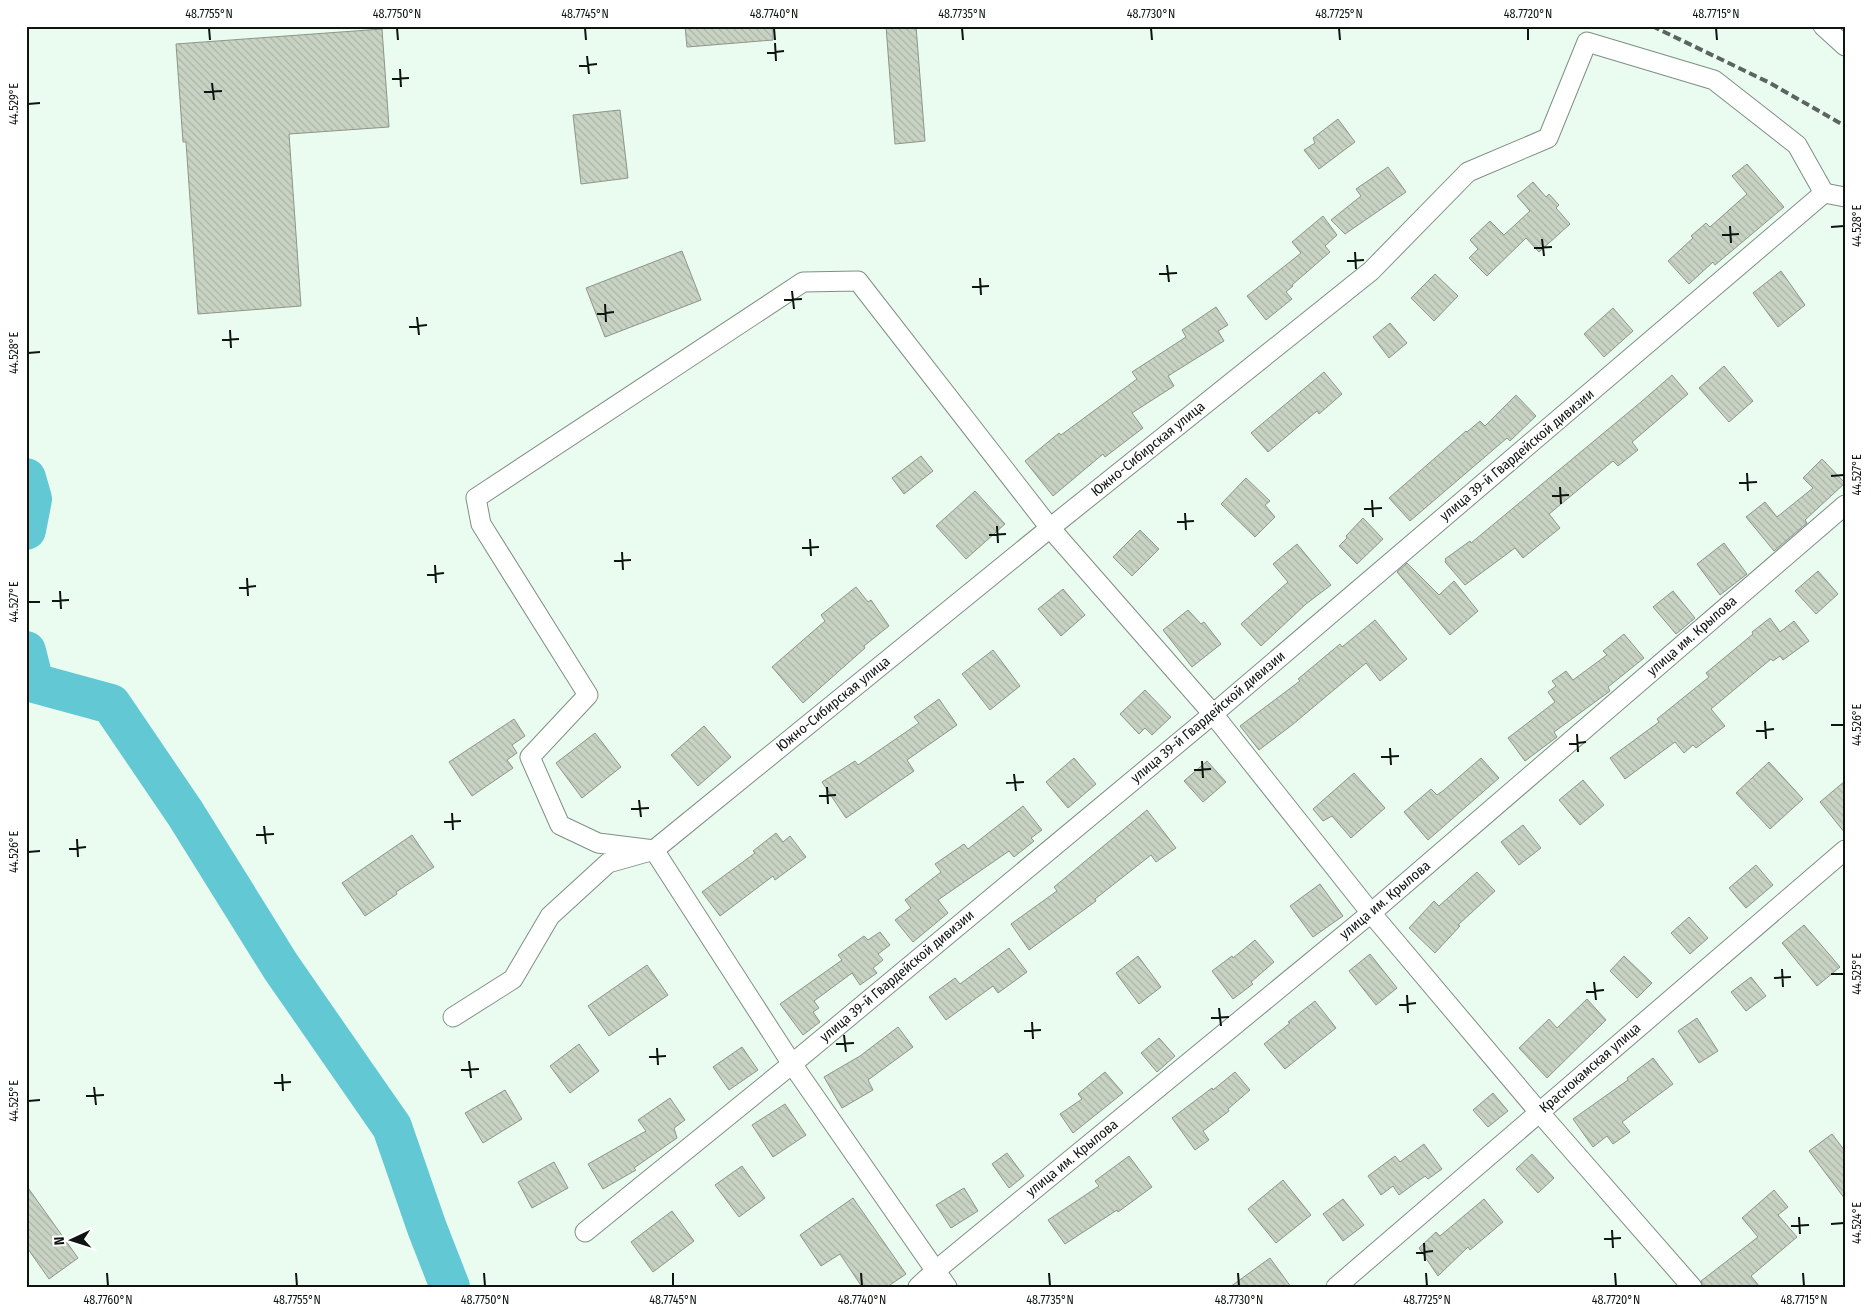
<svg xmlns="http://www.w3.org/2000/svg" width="1871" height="1313" viewBox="0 0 1871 1313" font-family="'Fira Sans Condensed',sans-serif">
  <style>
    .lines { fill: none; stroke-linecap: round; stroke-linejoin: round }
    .river { stroke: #62c9d4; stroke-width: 40 }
    .building { fill: url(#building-back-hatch); stroke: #8d9688 }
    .minor-casing { stroke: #7f8f85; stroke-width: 21 }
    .minor { stroke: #fff; stroke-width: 19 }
    .rail { stroke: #5b655e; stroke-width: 4; stroke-dasharray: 8 4; stroke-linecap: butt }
    .ticks { fill: none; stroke: #0e1410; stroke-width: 2 }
    .labels { text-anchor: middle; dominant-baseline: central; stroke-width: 4.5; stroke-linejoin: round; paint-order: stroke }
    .street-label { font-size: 14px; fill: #0e1410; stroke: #fff }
    .neatline { fill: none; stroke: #0e1410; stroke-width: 2 }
    .ticks-label { font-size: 12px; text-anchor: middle; fill: #0e1410 }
  </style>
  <defs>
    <pattern id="building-back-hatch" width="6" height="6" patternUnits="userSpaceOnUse" patternTransform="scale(1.25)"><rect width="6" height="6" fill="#c9d3c4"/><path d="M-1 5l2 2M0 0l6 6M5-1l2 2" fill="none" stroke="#abb4a7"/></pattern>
  </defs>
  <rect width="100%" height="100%" fill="#eafbf0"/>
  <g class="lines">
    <!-- river -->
    <g class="river">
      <polyline points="26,478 32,499 26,530"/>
      <polyline points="26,651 34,683 111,704 185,813 281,967 392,1127 427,1228 450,1287"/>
    </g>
  </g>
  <!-- building -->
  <g class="building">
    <polygon points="685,26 773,26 773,40 687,47"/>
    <polygon points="886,26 916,26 925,141 895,144"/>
    <polygon points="382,29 389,127 289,134 301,306 198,314 186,142 183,142 176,44"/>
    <polygon points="620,110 628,178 581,184 573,115"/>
    <polygon points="1338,119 1355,142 1319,169 1304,150 1315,143 1313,138"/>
    <polygon points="1747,164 1784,207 1715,265 1713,262 1689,284 1668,261 1693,238 1691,236 1706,223 1710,227 1747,194 1732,176"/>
    <polygon points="1388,167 1406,192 1345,234 1331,220 1361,196 1356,189"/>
    <polygon points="1533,182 1546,197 1549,194 1559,205 1556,208 1570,224 1539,252 1526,238 1487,276 1469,258 1478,249 1470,240 1490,221 1504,235 1530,211 1517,196"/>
    <polygon points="1323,216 1337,235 1325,246 1330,252 1292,285 1293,286 1286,292 1292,299 1266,320 1247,296 1301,253 1292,242"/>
    <polygon points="682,251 701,300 605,337 586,288"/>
    <polygon points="1781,271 1805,305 1778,327 1753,293"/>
    <polygon points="1435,274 1458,296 1434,321 1411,298"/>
    <polygon points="1216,307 1228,325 1218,331 1224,341 1168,376 1174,386 1132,413 1143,428 1105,457 1103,454 1053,496 1025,461 1059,433 1061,435 1137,379 1132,372 1186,337 1182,330"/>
    <polygon points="1613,308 1633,331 1604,357 1584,334"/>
    <polygon points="1390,323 1407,343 1389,358 1373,337"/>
    <polygon points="1724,366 1753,401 1729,422 1699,388"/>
    <polygon points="1324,372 1342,394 1319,414 1317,411 1268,452 1251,433"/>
    <polygon points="1672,375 1688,394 1632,442 1638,450 1618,466 1613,461 1549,514 1560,528 1523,558 1515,548 1465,585 1445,562 1446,560 1445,559 1470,541 1471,543 1641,402"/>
    <polygon points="1516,395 1536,416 1510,441 1507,438 1410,521 1389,498 1466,431 1467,432 1480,421 1485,426"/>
    <polygon points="921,456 933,471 904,494 892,478"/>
    <polygon points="1822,459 1845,483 1805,520 1807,523 1774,551 1746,517 1765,502 1777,517 1813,488 1803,478"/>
    <polygon points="1246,478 1270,501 1265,505 1275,517 1255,537 1221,504"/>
    <polygon points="975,491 1005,524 966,559 936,526"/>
    <polygon points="1363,518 1383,539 1357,564 1339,546 1347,538 1346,536"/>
    <polygon points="1140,530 1159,549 1132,576 1113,557"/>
    <polygon points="1724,543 1747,574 1720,595 1697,564"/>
    <polygon points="1297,544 1331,585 1306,604 1261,646 1241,624 1288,582 1273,564"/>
    <polygon points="1407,563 1439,595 1454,581 1478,611 1450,635 1397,572"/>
    <polygon points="1818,571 1838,594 1816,614 1795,591"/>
    <polygon points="856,587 868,602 871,600 889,626 864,646 865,648 803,703 772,667 825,621 821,615"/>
    <polygon points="1063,589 1085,615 1061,636 1038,609"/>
    <polygon points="1673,591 1695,618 1676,634 1653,607"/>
    <polygon points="1188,610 1201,624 1204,622 1221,644 1192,667 1163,630"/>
    <polygon points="1770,618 1780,632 1794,621 1809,641 1783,660 1780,656 1773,661 1771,659 1711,709 1725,726 1696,748 1693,745 1684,753 1675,742 1625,779 1610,758 1659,722 1657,719 1709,677 1706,673 1753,634 1752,632"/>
    <polygon points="1375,620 1407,659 1380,681 1366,663 1292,725 1259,750 1240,726 1300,681 1298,679 1340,644 1342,647"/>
    <polygon points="1624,634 1644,658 1608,687 1610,691 1554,732 1557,737 1525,761 1508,738 1555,702 1548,692 1556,686 1552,681 1566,671 1573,680 1607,655 1603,651"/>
    <polygon points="993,650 1020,686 990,710 962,674"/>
    <polygon points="1145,690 1171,717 1152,735 1145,728 1139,734 1120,714"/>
    <polygon points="939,699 957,725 907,760 914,771 846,818 822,782 855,761 858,765 919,723 914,717"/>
    <polygon points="514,719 525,736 512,745 517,753 507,760 513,768 472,796 449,762"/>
    <polygon points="704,726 731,757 698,786 671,755"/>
    <polygon points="595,733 621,767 582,798 556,763"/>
    <polygon points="1074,758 1096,784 1068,808 1046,782"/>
    <polygon points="1481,758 1499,778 1428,840 1404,812 1431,789 1437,795 1444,790"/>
    <polygon points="1207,761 1226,782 1203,802 1184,781"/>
    <polygon points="1769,762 1803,799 1770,829 1736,793"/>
    <polygon points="1354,773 1385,808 1351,838 1332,816 1323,821 1313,809"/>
    <polygon points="1583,780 1604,805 1580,825 1559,800"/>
    <polygon points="1845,781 1845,833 1820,802"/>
    <polygon points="1023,806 1042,830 1031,838 1034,841 1014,857 1009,851 938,900 948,913 913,942 895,920 911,908 905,900 941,872 935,864 964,844 968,849"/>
    <polygon points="1147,810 1176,848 1156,862 1151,855 1095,899 1096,901 1029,950 1011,924 1057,891 1054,887"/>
    <polygon points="1523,825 1541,848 1519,865 1501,842"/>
    <polygon points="776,833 783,842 790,836 806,857 775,880 773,876 720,916 702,892 755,853 753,851"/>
    <polygon points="412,835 434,867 396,892 397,894 365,916 342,883"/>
    <polygon points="1756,865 1773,885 1746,908 1729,888"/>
    <polygon points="1477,872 1495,891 1458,925 1460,926 1435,953 1409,928 1434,901 1439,906"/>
    <polygon points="1320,884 1343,916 1313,937 1290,906"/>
    <polygon points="1689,917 1708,938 1690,954 1671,933"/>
    <polygon points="1804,925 1840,967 1817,986 1782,943"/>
    <polygon points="880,932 890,945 878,954 883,960 873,968 877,973 860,985 852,973 814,1001 819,1008 813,1012 820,1022 803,1035 780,1004 842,960 838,955 864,936 868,940"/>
    <polygon points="1255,940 1274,962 1251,982 1253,984 1233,999 1212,971 1232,956 1233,958"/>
    <polygon points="1009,948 1027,972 998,993 993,986 946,1020 929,997 955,978 960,984"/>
    <polygon points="1370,954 1397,988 1376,1005 1349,971"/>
    <polygon points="1138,956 1161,987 1139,1004 1116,973"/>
    <polygon points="1624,956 1652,983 1637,998 1610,971"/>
    <polygon points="647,965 668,995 609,1036 588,1006"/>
    <polygon points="1751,977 1766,996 1746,1011 1731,992"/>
    <polygon points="1587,999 1606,1020 1547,1078 1519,1048 1549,1019 1557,1028"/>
    <polygon points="1315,1001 1336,1028 1285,1069 1264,1044 1290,1023 1288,1022"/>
    <polygon points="1697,1018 1718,1051 1699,1063 1678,1031"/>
    <polygon points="898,1027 913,1047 868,1080 873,1090 842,1108 824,1077 860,1056"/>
    <polygon points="1159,1038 1175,1056 1157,1072 1141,1053"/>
    <polygon points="579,1044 599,1071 570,1093 550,1066"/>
    <polygon points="742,1047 758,1070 729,1090 713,1067"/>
    <polygon points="1653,1058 1673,1084 1622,1122 1630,1132 1613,1144 1607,1136 1593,1147 1573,1119 1628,1080 1627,1078"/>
    <polygon points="1105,1072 1123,1093 1073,1133 1060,1114 1082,1099 1078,1094"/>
    <polygon points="1235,1072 1250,1090 1228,1109 1229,1111 1203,1131 1209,1140 1195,1150 1172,1118 1212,1088 1213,1090"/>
    <polygon points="505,1090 522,1119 483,1143 465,1113"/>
    <polygon points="1493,1093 1508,1111 1488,1127 1473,1110"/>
    <polygon points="670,1098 685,1120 674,1128 677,1138 634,1168 636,1170 603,1189 588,1164 646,1131 638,1120"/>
    <polygon points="785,1104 806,1135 773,1157 752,1125"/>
    <polygon points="1832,1134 1845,1151 1845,1199 1809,1151"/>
    <polygon points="1424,1144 1442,1169 1428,1179 1425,1176 1399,1195 1393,1186 1381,1195 1368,1176 1395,1156 1400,1162"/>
    <polygon points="1007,1153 1024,1176 1009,1188 992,1164"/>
    <polygon points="1532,1154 1554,1178 1538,1193 1516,1169"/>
    <polygon points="1129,1156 1152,1187 1118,1212 1117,1210 1065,1244 1048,1220 1099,1186 1095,1181"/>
    <polygon points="554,1162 568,1188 532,1208 518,1182"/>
    <polygon points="742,1166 765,1198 739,1217 715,1185"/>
    <polygon points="1283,1180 1311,1215 1276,1243 1248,1209"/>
    <polygon points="26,1185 78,1258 49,1279 26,1246"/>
    <polygon points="964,1188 978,1211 951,1228 936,1205"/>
    <polygon points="1774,1190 1788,1207 1778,1215 1797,1237 1751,1276 1760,1287 1703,1287 1701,1281 1758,1237 1742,1218"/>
    <polygon points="853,1198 906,1274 887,1287 862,1287 840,1254 821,1266 800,1235"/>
    <polygon points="1343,1199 1364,1225 1343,1241 1323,1214"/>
    <polygon points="1484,1199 1503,1222 1470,1250 1468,1247 1438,1276 1419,1248 1436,1232 1440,1236"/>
    <polygon points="672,1211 694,1241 653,1272 631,1242"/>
    <polygon points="1270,1258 1291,1287 1230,1287"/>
  </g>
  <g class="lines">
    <defs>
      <g id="minor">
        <polyline points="1823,26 1845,46"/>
        <polyline points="1824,193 1845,197"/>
        <polyline points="453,1017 513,979 550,916 608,863 654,850 1050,528 1371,271 1468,172 1548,138 1587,42 1714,80 1797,145 1824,193"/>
        <polyline points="585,1232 792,1064 1213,714 1824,193"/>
        <polyline points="918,1287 935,1271 1371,913 1845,505"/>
        <polyline points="947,1287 792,1064 654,850 598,843 560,825 530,757 588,695 481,524 476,498 803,282 858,281 1050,528 1213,714 1371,913 1539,1112 1692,1287"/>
        <polyline points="1336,1287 1845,850"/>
      </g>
    </defs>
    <!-- minor casing -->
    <use href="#minor" class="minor-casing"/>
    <!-- minor -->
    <use href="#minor" class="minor"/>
    <!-- rail -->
    <polyline class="rail" points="1652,26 1770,83 1845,126"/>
  </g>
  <!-- ticks -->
  <path class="ticks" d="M209 28 210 40M397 28 398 40M585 28 586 40M774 28 775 40M962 28 963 40M1151 28 1152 40M1339 28 1340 40M1528 28V40M1716 28 1717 40M775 43 776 61M767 53 784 51M587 56 589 74M579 66 597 64M400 69 401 87M392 79 409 78M212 83 214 100M204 92 222 91M28 104 40 103M1730 226 1731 243M1831 227 1844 226M1722 235 1739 234M1542 239 1544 256M1534 248 1552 247M1355 252 1356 269M1347 261 1364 260M1167 265 1169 282M1159 274 1177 273M980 278 981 295M972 287 989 286M792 291 794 309M784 300 802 299M605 304 606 322M597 314 614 312M417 317 419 335M409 327 427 325M230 330 231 348M222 340 239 339M28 353 40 352M1747 473 1748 491M1831 476 1844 475M1739 483 1757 482M1560 487 1561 504M1552 496 1569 495M1372 500 1373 517M1364 509 1382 508M1185 513 1186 530M1177 522 1194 521M997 526 998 543M989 535 1006 534M810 539 811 556M802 548 819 547M622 552 623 570M614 561 631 560M435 565 436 583M427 575 444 573M247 578 248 596M239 588 256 586M60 591 61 609M52 601 69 600M28 602H40M1765 721 1766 739M1831 725H1844M1756 731 1774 729M1577 734 1578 752M1569 744 1586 742M1390 748 1391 765M1381 757 1399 756M1202 761 1203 778M1194 770 1211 769M1014 774 1016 791M1006 783 1024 782M827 787 828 804M819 796 836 795M639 800 641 817M631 809 649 808M452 813 453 830M444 822 461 821M264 826 266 844M256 835 274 834M77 839 78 857M69 849 86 847M28 852 40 851M1782 969 1783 987M1831 974H1844M1774 978 1791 977M1594 982 1596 1000M1586 992 1604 990M1407 995 1408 1013M1399 1005 1416 1003M1219 1008 1221 1026M1211 1018 1229 1017M1032 1022 1033 1039M1024 1031 1041 1030M844 1035 846 1052M836 1044 854 1043M657 1048 658 1065M649 1057 666 1056M469 1061 471 1078M461 1070 479 1069M282 1074 283 1091M274 1083 291 1082M94 1087 96 1105M86 1096 104 1095M28 1101 40 1100M1799 1217 1800 1234M1831 1224 1844 1223M1791 1226 1809 1225M1612 1230 1613 1248M1604 1239 1621 1238M1424 1243 1425 1261M1416 1253 1433 1251M107 1273 108 1286M296 1273 297 1286M484 1273 485 1286M673 1273V1286M861 1273 862 1286M1049 1273 1050 1286M1238 1273 1239 1286M1426 1273 1427 1286M1615 1273 1616 1286M1803 1273 1804 1286"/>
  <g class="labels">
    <!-- street labels -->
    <g class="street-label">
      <text transform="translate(1148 449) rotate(-39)">Южно-Сибирская улица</text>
      <text transform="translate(1517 455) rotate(-40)">улица 39-й Гвардейской дивизии</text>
      <text transform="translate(1692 636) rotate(-41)">улица им. Крылова</text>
      <text transform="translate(833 704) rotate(-39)">Южно-Сибирская улица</text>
      <text transform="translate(1208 717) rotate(-40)">улица 39-й Гвардейской дивизии</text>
      <text transform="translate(1385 900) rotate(-40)">улица им. Крылова</text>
      <text transform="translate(897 976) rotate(-40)">улица 39-й Гвардейской дивизии</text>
      <text transform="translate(1590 1068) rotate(-41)">Краснокамская улица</text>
      <text transform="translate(1072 1158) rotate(-39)">улица им. Крылова</text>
    </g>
  </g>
  <!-- border -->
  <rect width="1871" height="1313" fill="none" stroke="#ffffff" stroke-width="55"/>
  <!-- north arrow -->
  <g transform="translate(72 1240) rotate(266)" stroke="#ffffff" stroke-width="4" paint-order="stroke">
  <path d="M0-4L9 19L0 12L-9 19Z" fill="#0e1410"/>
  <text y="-8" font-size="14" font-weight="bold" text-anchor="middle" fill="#0e1410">N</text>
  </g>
  <rect x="28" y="28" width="1816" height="1258" class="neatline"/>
  <g class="ticks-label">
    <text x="209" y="18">48.7755°N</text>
    <text x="397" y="18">48.7750°N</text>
    <text x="585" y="18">48.7745°N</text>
    <text x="774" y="18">48.7740°N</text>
    <text x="962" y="18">48.7735°N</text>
    <text x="1151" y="18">48.7730°N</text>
    <text x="1339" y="18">48.7725°N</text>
    <text x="1528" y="18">48.7720°N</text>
    <text x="1716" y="18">48.7715°N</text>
    <text transform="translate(14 104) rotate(-90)" y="4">44.529°E</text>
    <text transform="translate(1857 226) rotate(-90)" y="4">44.528°E</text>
    <text transform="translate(14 353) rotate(-90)" y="4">44.528°E</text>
    <text transform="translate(1857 475) rotate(-90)" y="4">44.527°E</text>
    <text transform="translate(14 602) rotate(-90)" y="4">44.527°E</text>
    <text transform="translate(1857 725) rotate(-90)" y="4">44.526°E</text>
    <text transform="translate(14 852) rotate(-90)" y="4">44.526°E</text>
    <text transform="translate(1857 974) rotate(-90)" y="4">44.525°E</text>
    <text transform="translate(14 1101) rotate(-90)" y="4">44.525°E</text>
    <text transform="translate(1857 1223) rotate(-90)" y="4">44.524°E</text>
    <text x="108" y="1304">48.7760°N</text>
    <text x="297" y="1304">48.7755°N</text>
    <text x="485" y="1304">48.7750°N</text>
    <text x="673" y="1304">48.7745°N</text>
    <text x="862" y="1304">48.7740°N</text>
    <text x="1050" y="1304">48.7735°N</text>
    <text x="1239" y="1304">48.7730°N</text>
    <text x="1427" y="1304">48.7725°N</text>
    <text x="1616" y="1304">48.7720°N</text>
    <text x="1804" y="1304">48.7715°N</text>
  </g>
</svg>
